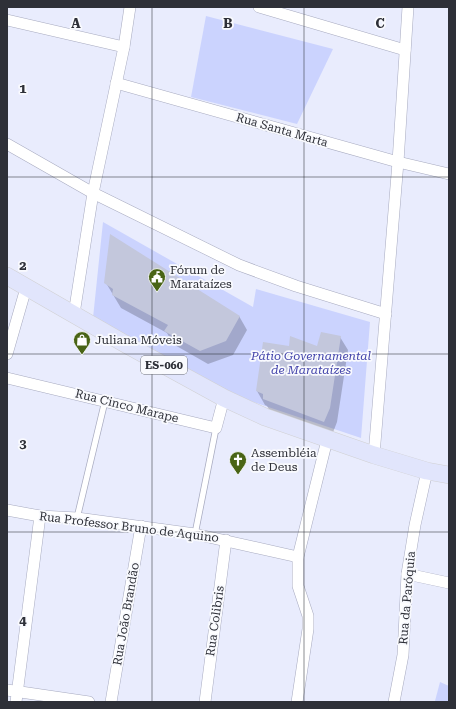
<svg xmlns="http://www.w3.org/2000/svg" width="456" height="709" viewBox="0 0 456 709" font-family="'Roboto Serif',serif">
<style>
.green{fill:#cbd3fe}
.shadow{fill:#0003}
.building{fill:#c3c7dc}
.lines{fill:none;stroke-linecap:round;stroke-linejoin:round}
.service-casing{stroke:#a8abc0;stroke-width:7}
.minor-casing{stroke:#a8abc0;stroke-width:12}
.primary-casing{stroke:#d1d1d3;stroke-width:18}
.service{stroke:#fff;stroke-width:5.5}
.minor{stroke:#fff;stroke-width:11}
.primary{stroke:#e1e5fc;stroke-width:17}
.grid{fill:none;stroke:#2e3038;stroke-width:1;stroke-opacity:0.55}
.labels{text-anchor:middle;stroke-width:3.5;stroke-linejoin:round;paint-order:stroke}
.shield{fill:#f9fafe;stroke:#6b6d73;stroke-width:1}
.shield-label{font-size:11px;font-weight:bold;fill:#2e3038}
.street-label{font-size:12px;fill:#2e3038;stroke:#f9fafe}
.poi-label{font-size:12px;fill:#2e3038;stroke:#f9fafe;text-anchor:start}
.park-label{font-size:12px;font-style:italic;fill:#4344aa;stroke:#f9fafe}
.grid-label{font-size:13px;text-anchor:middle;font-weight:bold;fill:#2e3038;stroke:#f9fafe;stroke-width:3.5;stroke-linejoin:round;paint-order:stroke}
</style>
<rect width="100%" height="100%" fill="#e9ecfd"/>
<g class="green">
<path d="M206 16 333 49 297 124 191 97Z"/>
<path d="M103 222 253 307 256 289 370 322 361 438 250 401 196 377 93 318Z"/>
<path d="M440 682 449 686V702L435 701Z"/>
</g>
<g class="shadow">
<path d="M106 283 239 316 247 330 233 355 208 364 173 344 167 333 121 308Z"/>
<path d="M340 337 348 350 337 422 332 435 271 413 267 406 265 405 257 391 290 347H317Z"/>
</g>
<g class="building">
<path d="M110 234 240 316 226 341 200 351 164 331 168 325 112 295 113 289 104 283Z"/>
<path d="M321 332 341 336 330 408 324 422 263 399V394L256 391 263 342 289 346 290 336 317 346Z"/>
</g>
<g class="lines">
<g class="service-casing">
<g id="service">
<path d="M77 518 105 401"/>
<path d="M195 534 216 428"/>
</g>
</g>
<g class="minor-casing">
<g id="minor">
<path d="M259 7 405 50"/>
<path d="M7 20 124 47"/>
<path d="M116 83 398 162 449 174"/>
<path d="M7 144 93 193 239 265 296 286 386 314"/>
<path d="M74 314 93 193 124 47 130 7"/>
<path d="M7 354 26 288"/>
<path d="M7 378 216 428 224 398"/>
<path d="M374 455 398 162 408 7"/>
<path d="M7 510 40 516 77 518 195 534 298 557"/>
<path d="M407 574 449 583"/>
<path d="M7 690 89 702"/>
<path d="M16 702 40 516"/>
<path d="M111 702 141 526"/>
<path d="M205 702 226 540"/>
<path d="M297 702 308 629V616L298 586V557L327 440"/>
<path d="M394 702 403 655 407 574 415 525 427 471"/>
</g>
</g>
<g class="primary-casing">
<path id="primary" d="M7 276 127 345 224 398 265 417 374 455 427 471 449 475"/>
</g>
<use href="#service" class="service"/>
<use href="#minor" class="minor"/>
<use href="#primary" class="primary"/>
</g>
<path class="grid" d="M152 7V702M304 7V702M7 177H449M7 354H449M7 532H449"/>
<defs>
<g id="civic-pin" transform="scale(0.9)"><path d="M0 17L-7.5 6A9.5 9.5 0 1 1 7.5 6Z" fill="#496416" stroke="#f9fafe"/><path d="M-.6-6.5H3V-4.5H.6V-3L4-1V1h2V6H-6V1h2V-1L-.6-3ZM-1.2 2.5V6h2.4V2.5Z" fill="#fff"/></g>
<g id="shop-pin" transform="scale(0.9)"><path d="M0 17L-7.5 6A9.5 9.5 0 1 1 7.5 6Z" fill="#496416" stroke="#f9fafe"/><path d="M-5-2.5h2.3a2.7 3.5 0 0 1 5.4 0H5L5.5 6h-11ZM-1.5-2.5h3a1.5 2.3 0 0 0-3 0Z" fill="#fff"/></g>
<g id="church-pin" transform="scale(0.9)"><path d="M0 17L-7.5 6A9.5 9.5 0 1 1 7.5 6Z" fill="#496416" stroke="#f9fafe"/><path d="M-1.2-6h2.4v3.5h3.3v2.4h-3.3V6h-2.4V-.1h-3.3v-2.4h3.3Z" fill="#fff"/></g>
</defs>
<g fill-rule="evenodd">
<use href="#civic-pin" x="157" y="277"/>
<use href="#shop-pin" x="82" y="340"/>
<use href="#church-pin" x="238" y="460"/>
</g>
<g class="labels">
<rect class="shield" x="141" y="356" width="46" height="18" rx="3"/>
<g class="shield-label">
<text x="164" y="369">ES-060</text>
</g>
<g class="street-label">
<text transform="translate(282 130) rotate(16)" y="4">Rua Santa Marta</text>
<text transform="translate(127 406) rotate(14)" y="4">Rua Cinco Marape</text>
<text transform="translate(129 527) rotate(7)" y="4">Rua Professor Bruno de Aquino</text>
<text transform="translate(407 598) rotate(-85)" y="4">Rua da Paróquia</text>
<text transform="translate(126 614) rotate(-80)" y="4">Rua João Brandão</text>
<text transform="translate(215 621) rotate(-82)" y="4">Rua Colibris</text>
</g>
<g class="poi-label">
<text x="170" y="274">Fórum de<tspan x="170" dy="14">Marataízes</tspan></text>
<text x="95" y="344">Juliana Móveis</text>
<text x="251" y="457">Assembléia<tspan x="251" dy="14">de Deus</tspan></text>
</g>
<g class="park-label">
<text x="311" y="360">Pátio Governamental<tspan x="311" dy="14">de Marataízes</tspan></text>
</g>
</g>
<g class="grid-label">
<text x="76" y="28">A</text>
<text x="228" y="28">B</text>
<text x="380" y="28">C</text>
<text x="23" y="93">1</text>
<text x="23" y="270">2</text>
<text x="23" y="448">3</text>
<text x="23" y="625">4</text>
</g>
<rect width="456" height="709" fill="none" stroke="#2e3038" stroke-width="16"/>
</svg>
